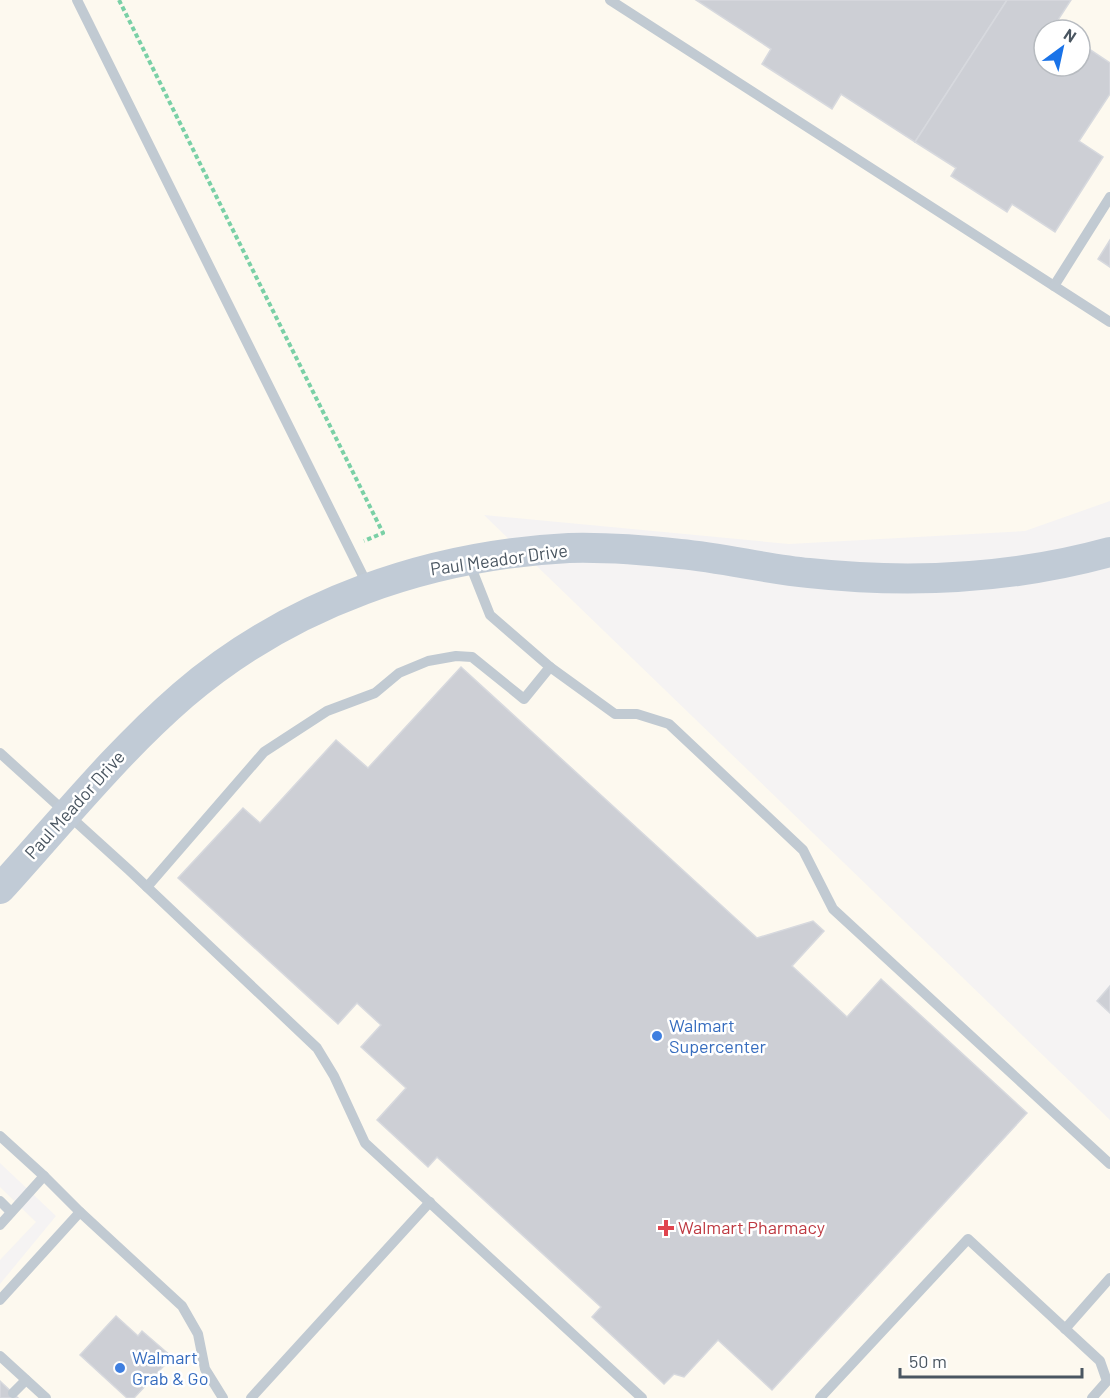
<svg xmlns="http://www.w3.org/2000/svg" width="1110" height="1398" viewBox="0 0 1110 1398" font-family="Barlow,sans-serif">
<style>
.commercial{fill:#fdf9ef;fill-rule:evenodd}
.building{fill:#cdcfd5;stroke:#d7d9de;stroke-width:1.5}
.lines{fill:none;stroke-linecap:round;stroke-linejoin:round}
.path{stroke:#7ad0a6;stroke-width:4;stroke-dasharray:4.5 3;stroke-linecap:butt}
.lane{stroke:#c1cad2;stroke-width:10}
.secondary{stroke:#c1cbd6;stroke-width:30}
.shop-dot{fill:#3f7fe0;stroke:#fff;stroke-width:2}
.health-dot{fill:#e0444e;stroke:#fff;stroke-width:2}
.labels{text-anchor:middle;stroke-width:5;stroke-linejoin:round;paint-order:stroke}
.street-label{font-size:18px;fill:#4a5661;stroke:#fff}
.shop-label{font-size:18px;fill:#366cbe;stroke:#fff;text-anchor:start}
.health-label{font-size:18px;fill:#be3a42;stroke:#fff;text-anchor:start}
</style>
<rect width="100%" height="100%" fill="#f5f3f3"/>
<g class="commercial">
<path d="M0 0H1110V501L1025 531 789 544 484 515 1110 1120V1398H0V1284L56 1216 0 1163ZM1044 30H1080V66H1044Z"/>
<path d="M0 1187 36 1222 0 1260Z"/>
</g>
<g class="building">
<path d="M696 0H1007L915 142 841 94 832 109 762 64 771 49Z"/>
<path d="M1007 0H1071L1054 26 1059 30H1044V66H1080V43L1110 63V94L1079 141 1103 157 1055 232 1012 204 1007 212 951 176 956 168 915 142Z"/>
<path d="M1110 240V267L1098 259Z"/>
<path d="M461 667 757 938 813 921 824 931 792 966 847 1017 881 979 1027 1113 772 1390 718 1340 684 1377 674 1374 664 1384 592 1317 601 1307 437 1157 428 1167 377 1120 406 1088 361 1047 381 1025 357 1003 338 1024 178 878 243 808 260 823 336 740 368 768Z"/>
<path d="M1110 986V1013L1097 1001Z"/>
<path d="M116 1316 138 1336 142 1331 172 1357 134 1398H127L80 1355Z"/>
<path d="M0 1381 18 1398H0Z"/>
</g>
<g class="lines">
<path class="path" d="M119 0 383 533 364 541"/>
<g class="lane">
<path d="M77 0 368 586"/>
<path d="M610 0 1110 322"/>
<path d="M1054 286 1110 197"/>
<path d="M469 562 490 615 550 667 615 714H637L669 724 803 850 833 909 1110 1164"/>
<path d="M0 753 129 870 317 1048 334 1076 365 1143 642 1398"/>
<path d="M147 887 264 752 327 711 375 693 399 673 428 661 456 656 472 657 524 699 550 667"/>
<path d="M0 1136 44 1176"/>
<path d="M0 1201 11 1212"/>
<path d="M80 1212 182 1306 198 1334 205 1369 223 1398"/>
<path d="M0 1225 44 1176 80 1212 0 1300"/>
<path d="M1065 1329 1110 1278"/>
<path d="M0 1356 46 1398"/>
<path d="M13 1393 26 1380"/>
<path d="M251 1398 430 1202"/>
<path d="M820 1398 968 1239 1100 1361 1107 1381 1092 1398"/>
</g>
<path class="secondary" d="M0 889C60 823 116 753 183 695 290 603 429 555 569 548 606 547 644 550 680 554 724 558 766 569 809 573 910 584 1012 579 1110 552"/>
</g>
<g class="shop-dot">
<circle cx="657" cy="1036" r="6"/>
<circle cx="120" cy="1368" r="6"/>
</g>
<path class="health-dot" d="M663 1219h6v6h6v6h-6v6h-6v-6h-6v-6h6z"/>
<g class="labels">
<g class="street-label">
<text transform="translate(499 560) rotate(-8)" y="6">Paul Meador Drive</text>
<text transform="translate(75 805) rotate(-48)" y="6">Paul Meador Drive</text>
</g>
<g class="shop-label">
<text x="669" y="1032">Walmart<tspan x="669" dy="21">Supercenter</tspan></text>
<text x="132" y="1364">Walmart<tspan x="132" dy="21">Grab &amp; Go</tspan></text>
</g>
<g class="health-label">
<text x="678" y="1234">Walmart Pharmacy</text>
</g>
</g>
<g transform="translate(1062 48) rotate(33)"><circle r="28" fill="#ffffff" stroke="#b7bbc0" stroke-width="1.5"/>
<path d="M0-4.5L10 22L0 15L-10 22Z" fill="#1a73e8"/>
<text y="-9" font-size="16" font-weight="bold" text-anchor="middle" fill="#4a5661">N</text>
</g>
<path d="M900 1368v9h182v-9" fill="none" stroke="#4a5661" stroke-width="3"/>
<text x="909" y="1368" font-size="18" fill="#4a5661" stroke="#ffffff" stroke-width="4.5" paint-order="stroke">50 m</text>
</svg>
